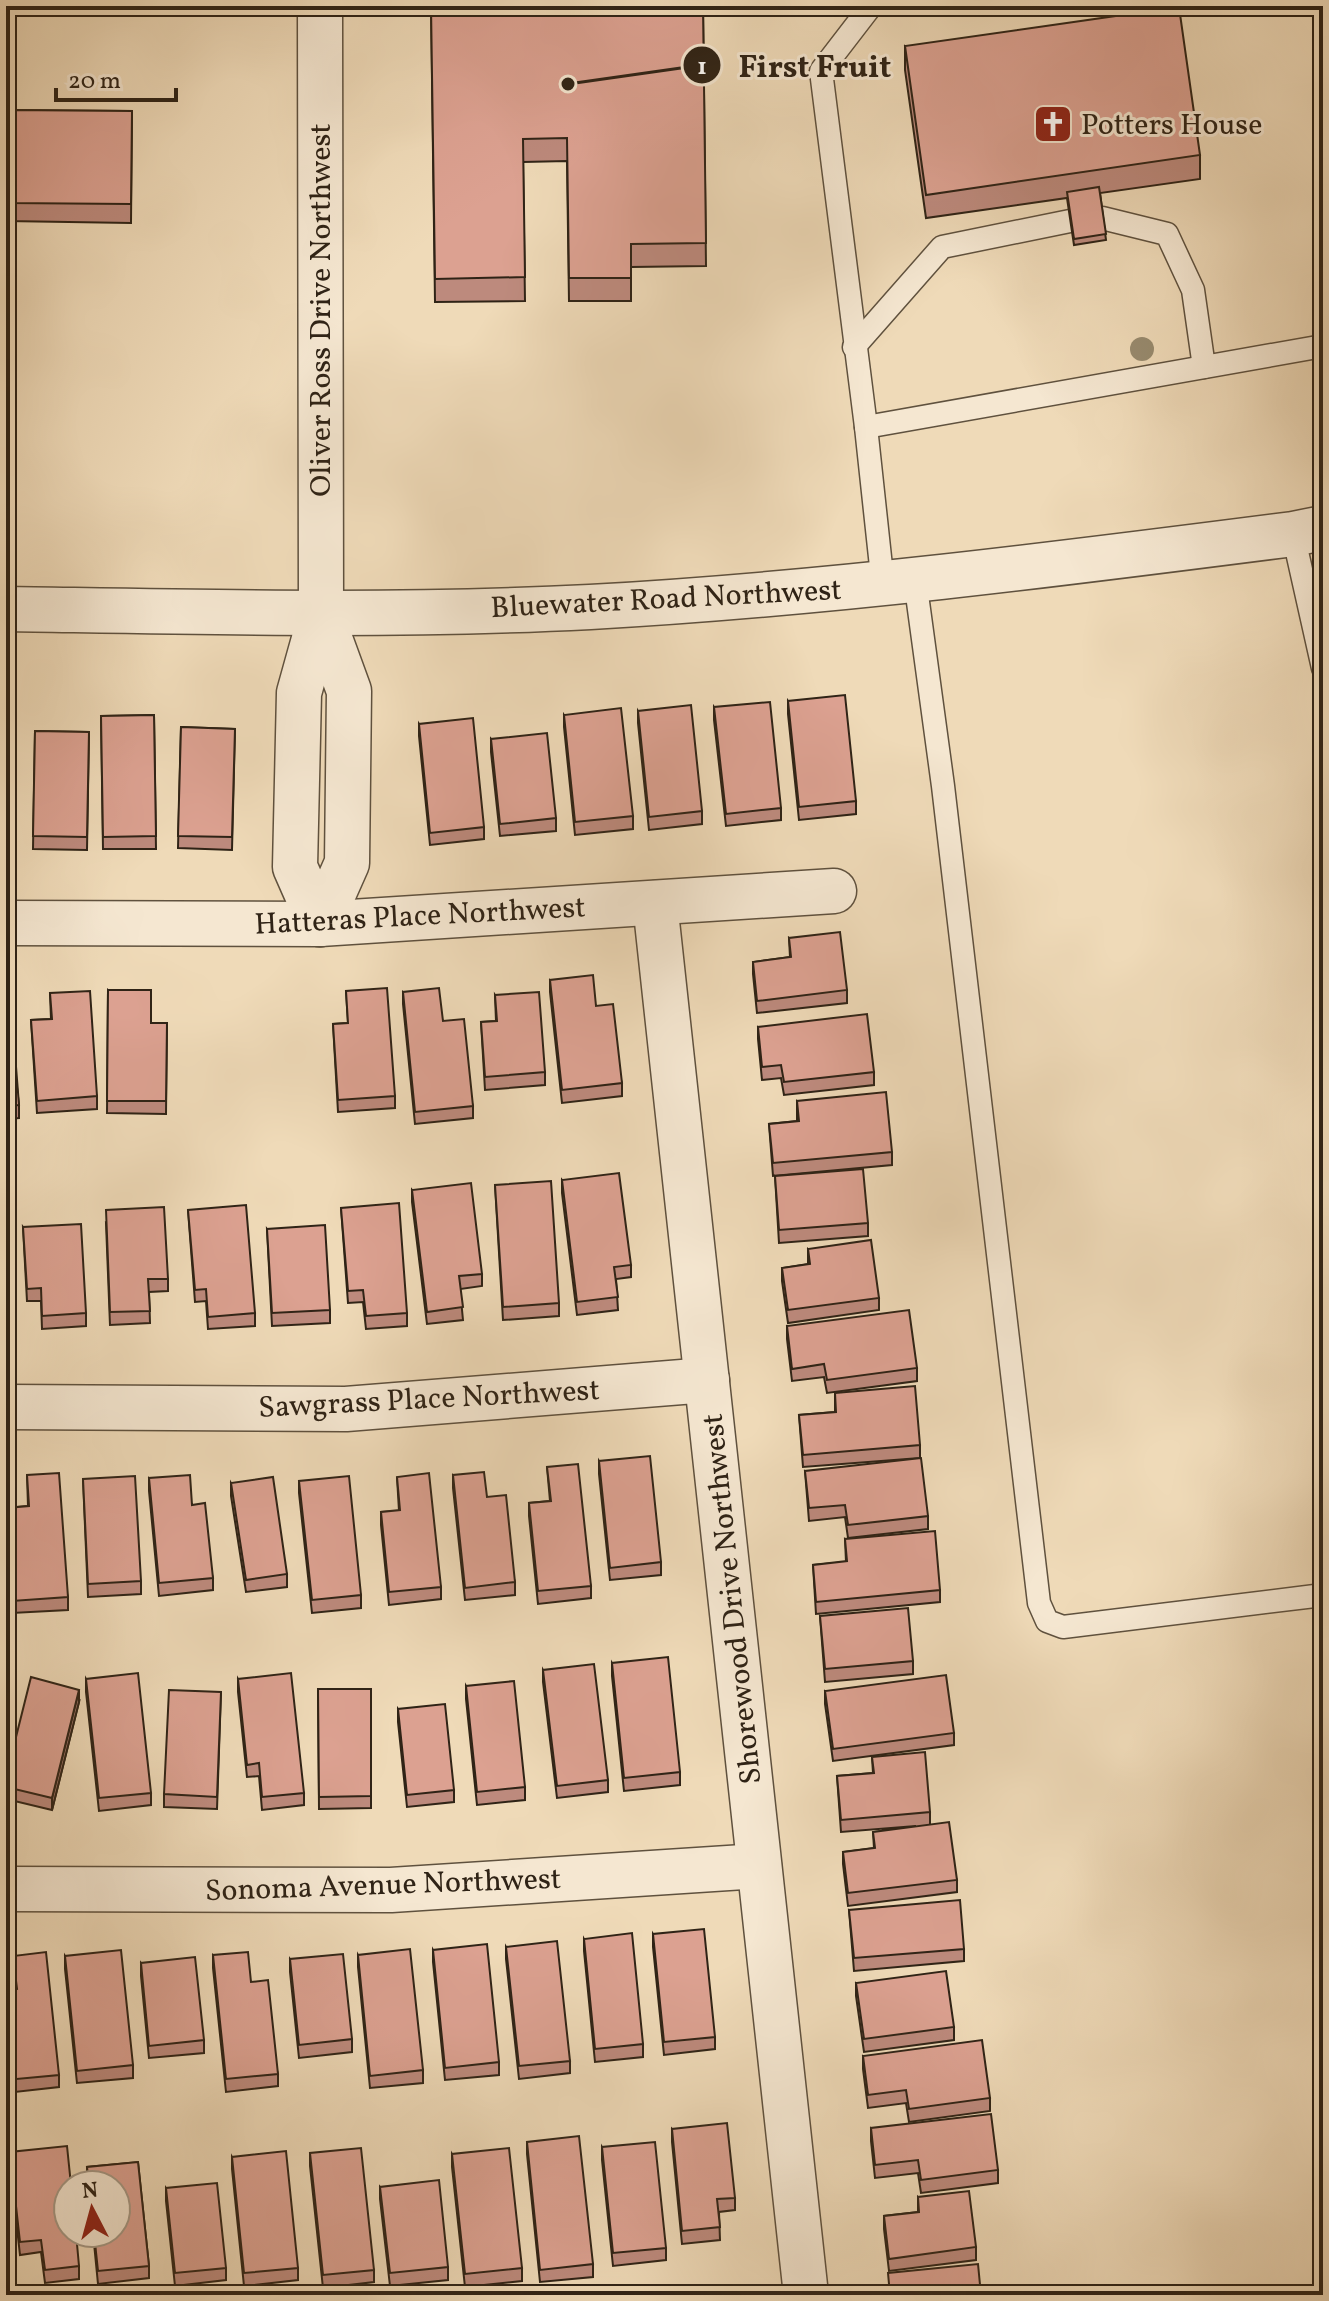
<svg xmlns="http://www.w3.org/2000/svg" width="1329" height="2301" viewBox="0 0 1329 2301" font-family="Vollkorn,serif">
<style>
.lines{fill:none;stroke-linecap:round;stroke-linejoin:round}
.service-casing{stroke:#5f513e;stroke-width:25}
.minor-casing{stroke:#5f513e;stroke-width:47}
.tertiary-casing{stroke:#5f513e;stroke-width:47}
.service{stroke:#f5e7d1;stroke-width:22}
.minor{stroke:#f5e7d1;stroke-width:44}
.tertiary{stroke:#f5e7d1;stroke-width:44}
.tree{fill:#988b6f}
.wall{fill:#bd8a7d;stroke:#2f2316;stroke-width:2}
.shaded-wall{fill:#9a7166;stroke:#2f2316;stroke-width:2}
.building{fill:#dca191;stroke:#2f2316;stroke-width:2}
.labels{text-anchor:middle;stroke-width:6;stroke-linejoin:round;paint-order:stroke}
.poi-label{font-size:30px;fill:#2f2316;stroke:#f5e7d1;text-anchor:start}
.street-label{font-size:30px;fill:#2f2316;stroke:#f5e7d1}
.leader{fill:none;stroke:#2f2316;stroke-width:3}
.callout-dot{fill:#2f2316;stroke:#f5e7d1;stroke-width:3}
.mark-label{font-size:24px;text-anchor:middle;font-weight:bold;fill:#fff}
.callout-label{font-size:32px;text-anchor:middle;font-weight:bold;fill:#2f2316;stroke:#f5e7d1;stroke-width:6;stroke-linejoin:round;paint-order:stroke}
</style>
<rect width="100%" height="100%" fill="#efdab8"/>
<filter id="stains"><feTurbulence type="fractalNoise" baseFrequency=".0025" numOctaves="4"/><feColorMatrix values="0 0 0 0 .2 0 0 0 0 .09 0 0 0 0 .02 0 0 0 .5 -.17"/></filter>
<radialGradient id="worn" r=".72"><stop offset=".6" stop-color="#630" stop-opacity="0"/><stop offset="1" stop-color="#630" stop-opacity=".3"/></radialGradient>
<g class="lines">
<g class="service-casing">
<g id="service">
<path d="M871 6 821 71 866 427 883 585"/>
<path d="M854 347 942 247 1070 221 1102 218 1167 234 1193 290 1204 367"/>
<path d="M866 427 1323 346"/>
<path d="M1293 534 1323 668"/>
<path d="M915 580 943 786 1039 1603 1047 1621 1063 1627 1323 1595"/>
</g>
</g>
<g class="minor-casing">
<g id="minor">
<path d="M320 6 321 614 299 693 295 867 320 924"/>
<path d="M655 903 806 2295"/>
<path d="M6 923 320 924 834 891"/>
<path d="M320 924 347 863 349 691 321 614"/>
<path d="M6 1407 346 1409 707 1380"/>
<path d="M6 1889 391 1890 759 1866"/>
</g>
</g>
<g class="tertiary-casing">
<path id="tertiary" d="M6 609C200 612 395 617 590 607 825 594 1059 564 1293 534L1323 528"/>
</g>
<use href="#service" class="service"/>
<use href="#minor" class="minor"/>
<use href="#tertiary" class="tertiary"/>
</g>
<circle class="tree" cx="1142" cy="349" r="12"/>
<g class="wall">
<path d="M431 6H703L706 266 631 267V301H569L567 161 523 162 525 301 435 302Z"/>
<path d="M905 46 1200 155V179L1100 193 1106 240 1074 245 1067 198 926 218 905 70Z"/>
<path d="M6 110 132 111 131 223 6 221Z"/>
<path d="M788 701 856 801V814L799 820 788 714Z"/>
<path d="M714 707 781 808V820L726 826 714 720Z"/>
<path d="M638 711 702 811V824L649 830 638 723Z"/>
<path d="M154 715 156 849H103L101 716Z"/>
<path d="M564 715 633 816V829L575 835 564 727Z"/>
<path d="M419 724 484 827V839L430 845 419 736Z"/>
<path d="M181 727 235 729 232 850 178 848Z"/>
<path d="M35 731 89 732 87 850 33 849Z"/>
<path d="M491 739 556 818V831L500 836 491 752Z"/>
<path d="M789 938 847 990V1003L757 1013 753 974V962L790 957Z"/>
<path d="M550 980 596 1006 622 1083V1096L562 1103 550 992Z"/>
<path d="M6 990 19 1105V1118L6 1119Z"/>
<path d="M108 990 151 1023H167L166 1114 107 1113Z"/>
<path d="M346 991 395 1096V1108L338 1112 333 1024 348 1023Z"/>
<path d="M403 992 443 1021 473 1106V1118L415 1124 403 1004Z"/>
<path d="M50 993 97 1096V1109L37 1113 31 1020 51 1019Z"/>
<path d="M495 995 545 1072V1085L485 1090 481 1022 496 1021Z"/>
<path d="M758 1027 874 1072V1085L784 1095 781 1078 762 1080 758 1039Z"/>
<path d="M797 1101 892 1152V1165L773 1176 769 1124 797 1121Z"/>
<path d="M775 1176 868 1223V1236L779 1243Z"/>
<path d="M562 1180 631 1265V1277L616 1279 618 1310 577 1315 562 1193Z"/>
<path d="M495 1185 559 1303V1316L503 1320Z"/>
<path d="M412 1190 482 1274V1286L460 1289 463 1320 427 1324 412 1202Z"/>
<path d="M341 1208 407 1313V1326L366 1329 363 1302 348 1303Z"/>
<path d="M188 1210 255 1313V1326L208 1329 206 1301 195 1302Z"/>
<path d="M106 1223 168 1279V1291L149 1292 150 1323 110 1325Z"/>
<path d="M23 1227 86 1313V1326L42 1329 41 1301H27Z"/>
<path d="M267 1229 330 1310V1323L272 1326Z"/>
<path d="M808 1249 879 1298V1310L788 1323 782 1281V1268L808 1264Z"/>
<path d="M6 1274 8 1308V1321H6Z"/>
<path d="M787 1326 917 1368V1381L827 1393 824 1377 792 1381 787 1339Z"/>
<path d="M835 1393 920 1445V1458L803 1467 799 1415 835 1412Z"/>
<path d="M599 1461 661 1562V1575L610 1580 599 1474Z"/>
<path d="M547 1467 591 1586V1598L538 1604 529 1516V1503L550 1501Z"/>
<path d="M805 1471 928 1516V1529L848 1538 845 1517 809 1521Z"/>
<path d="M27 1475 68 1597V1610L12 1613 6 1532V1508L28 1506Z"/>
<path d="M453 1475 487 1497 515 1582V1595L465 1600 453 1488Z"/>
<path d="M397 1477 441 1587V1599L389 1605 381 1525V1512L399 1511Z"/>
<path d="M149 1478 192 1505 213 1578V1590L159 1596 149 1491Z"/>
<path d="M83 1479 141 1581V1594L88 1597Z"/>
<path d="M299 1481 361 1595V1608L312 1613 299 1493Z"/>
<path d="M231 1483 287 1574V1587L246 1592 231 1496Z"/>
<path d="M845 1539 940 1590V1602L816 1614 813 1565 846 1562Z"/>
<path d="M820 1616 913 1661V1674L825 1682Z"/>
<path d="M612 1663 680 1772V1785L624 1791 612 1676Z"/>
<path d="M543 1670 608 1780V1792L557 1798 543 1682Z"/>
<path d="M86 1679 151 1793V1805L99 1811 86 1692Z"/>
<path d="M238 1679 304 1793V1805L262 1810 259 1776 247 1777 238 1692Z"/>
<path d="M466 1686 525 1787V1800L477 1805 466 1699Z"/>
<path d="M318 1689H371V1808L319 1809Z"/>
<path d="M825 1691 954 1733V1745L833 1761 825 1704Z"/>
<path d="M221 1692 217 1809 164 1807V1794Z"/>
<path d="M79 1702 52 1810 6 1799V1777Z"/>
<path d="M398 1709 454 1790V1802L407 1807 398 1722Z"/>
<path d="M872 1757 930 1812V1824L957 1880V1892L848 1906 843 1864V1852L874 1848 873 1832 916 1826 841 1832 837 1776 873 1773Z"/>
<path d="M849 1910 964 1949V1961L854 1971Z"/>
<path d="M653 1934 715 2037V2049L664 2055 653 1947Z"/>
<path d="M584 1939 643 2044V2057L595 2062 584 1951Z"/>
<path d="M506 1947 570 2061V2073L519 2079 506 1959Z"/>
<path d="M433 1950 499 2062V2075L445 2080 433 1962Z"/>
<path d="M213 1955 251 1982 278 2074V2086L226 2092 213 1968Z"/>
<path d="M358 1955 423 2070V2083L370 2088 358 1967Z"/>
<path d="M13 1956 59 2075V2087L6 2093V1991L15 1990Z"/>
<path d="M65 1956 133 2065V2078L77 2083 65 1969Z"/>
<path d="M290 1959 352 2039V2052L299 2058 290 1972Z"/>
<path d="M141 1963 204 2040V2053L149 2058 141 1976Z"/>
<path d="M856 1983 954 2027V2040L864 2052 856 1996Z"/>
<path d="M863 2056 990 2098V2111L909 2122 906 2103 868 2108 863 2069Z"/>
<path d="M871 2128 998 2170V2183L921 2193 918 2173 875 2178 871 2141Z"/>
<path d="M672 2129 735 2198V2210L719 2212 720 2240 682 2244 672 2142Z"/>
<path d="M527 2142 593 2264V2277L540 2282 527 2154Z"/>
<path d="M602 2147 666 2248V2260L613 2266 602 2160Z"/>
<path d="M10 2152 79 2266V2279L45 2283 41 2252 20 2255 10 2164Z"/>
<path d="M310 2153 374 2270V2282L323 2288 310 2166Z"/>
<path d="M452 2154 522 2268V2281L465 2287 452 2167Z"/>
<path d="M232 2157 298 2268V2280L244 2286 232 2169Z"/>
<path d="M138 2162 149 2266V2278L98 2284 93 2233H116V2185H88L87 2167Z"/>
<path d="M380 2187 448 2267V2280L390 2286 380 2199Z"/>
<path d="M166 2188 226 2268V2280L175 2286 166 2201Z"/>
<path d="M918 2197 976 2247V2260L889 2271 884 2229V2216L918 2212Z"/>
</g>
<path class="shaded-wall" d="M79 1690V1702L52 1810V1798Z"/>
<g class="building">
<path d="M431 6H703L706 243 631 244V278H569L567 138 523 139 525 277 435 279Z"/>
<path d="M1179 7 1200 155 926 195 905 46Z"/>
<path d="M6 110 132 111 131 204 6 203Z"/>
<path d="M1099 187 1106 234 1074 239 1067 192Z"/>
<path d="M845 695 856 801 799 807 788 701Z"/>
<path d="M770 702 781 808 726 814 714 707Z"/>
<path d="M691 705 702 811 649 817 638 711Z"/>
<path d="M621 708 633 816 575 822 564 715Z"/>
<path d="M154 715 156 836 103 837 101 716Z"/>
<path d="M473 718 484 827 430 833 419 724Z"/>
<path d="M181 727 235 729 232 837 178 836Z"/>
<path d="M35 731 89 732 87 837 33 836Z"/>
<path d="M547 733 556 818 500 824 491 739Z"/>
<rect x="6" y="750" width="1" height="84"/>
<path d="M840 932 847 990 757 1001 753 962 791 957 789 938Z"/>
<path d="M593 975 596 1006 613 1004 622 1083 562 1090 550 980Z"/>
<path d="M387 988 395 1096 338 1100 333 1024 348 1023 346 991Z"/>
<path d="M439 988 443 1021 464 1019 473 1106 415 1112 403 992Z"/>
<path d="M6 990H10L19 1105 6 1106Z"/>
<path d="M108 990H151V1023H167L166 1101H107Z"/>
<path d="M90 991 97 1096 37 1101 31 1020 52 1019 50 993Z"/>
<path d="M539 992 545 1072 485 1077 481 1022 497 1021 495 995Z"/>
<path d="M867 1014 874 1072 784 1082 781 1065 762 1067 758 1027Z"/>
<path d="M886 1092 892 1152 773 1163 769 1124 799 1121 797 1101Z"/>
<path d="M863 1169 868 1223 779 1230 775 1176Z"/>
<path d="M619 1173 631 1265 614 1267 618 1297 577 1302 562 1180Z"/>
<path d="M551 1181 559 1303 503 1307 495 1185Z"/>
<path d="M471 1183 482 1274 459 1276 463 1307 427 1312 412 1190Z"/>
<path d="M399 1203 407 1313 366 1316 363 1290 348 1291 341 1208Z"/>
<path d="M246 1205 255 1313 208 1317 206 1289 195 1290 188 1210Z"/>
<path d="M164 1207 168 1279H148L150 1311 110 1312 106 1210Z"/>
<path d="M81 1224 86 1313 42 1316 41 1288 27 1289 23 1227Z"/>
<path d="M325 1225 330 1310 272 1313 267 1229Z"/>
<path d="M871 1240 879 1298 788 1310 782 1268 810 1264 808 1249Z"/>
<path d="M6 1274 8 1308H6Z"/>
<path d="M909 1310 917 1368 827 1380 824 1364 792 1369 787 1326Z"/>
<path d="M915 1386 920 1445 803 1455 799 1415 836 1412 835 1393Z"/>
<path d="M650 1456 661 1562 610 1568 599 1461Z"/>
<path d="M921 1458 928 1516 848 1525 845 1505 809 1508 805 1471Z"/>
<path d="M578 1464 591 1586 538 1591 529 1503 551 1501 547 1467Z"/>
<path d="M484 1472 487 1497 506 1495 515 1582 465 1588 453 1475Z"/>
<path d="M59 1473 68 1597 12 1601 6 1508 29 1506 27 1475Z"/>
<path d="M429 1473 441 1587 389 1592 381 1512 400 1510 397 1477Z"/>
<path d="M190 1475 192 1505 205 1503 213 1578 159 1583 149 1478Z"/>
<path d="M135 1476 141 1581 88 1584 83 1479Z"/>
<path d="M349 1476 361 1595 312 1600 299 1481Z"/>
<path d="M273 1477 287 1574 246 1580 231 1483Z"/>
<path d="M935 1531 940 1590 816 1602 813 1565 847 1561 845 1539Z"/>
<path d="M908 1608 913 1661 825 1669 820 1616Z"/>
<path d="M668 1657 680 1772 624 1778 612 1663Z"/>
<path d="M594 1664 608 1780 557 1786 543 1670Z"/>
<path d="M138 1673 151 1793 99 1798 86 1679Z"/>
<path d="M291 1673 304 1793 262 1797 259 1763 247 1765 238 1679Z"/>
<path d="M946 1675 954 1733 833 1749 825 1691Z"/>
<path d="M31 1677 79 1690 52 1798 6 1787V1777Z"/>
<path d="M514 1681 525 1787 477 1792 466 1686Z"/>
<path d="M318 1689H371V1796L319 1797Z"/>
<path d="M169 1690 221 1692 217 1797 164 1794Z"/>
<path d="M445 1704 454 1790 407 1795 398 1709Z"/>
<path d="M925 1752 930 1812 841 1820 837 1776 874 1773 872 1757Z"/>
<path d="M949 1822 957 1880 848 1893 843 1852 875 1848 873 1832Z"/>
<path d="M960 1900 964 1949 854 1958 849 1910Z"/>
<path d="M704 1929 715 2037 664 2042 653 1934Z"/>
<path d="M632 1933 643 2044 595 2049 584 1939Z"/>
<path d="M557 1941 570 2061 519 2066 506 1947Z"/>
<path d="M487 1944 499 2062 445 2068 433 1950Z"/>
<path d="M410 1949 423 2070 370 2076 358 1955Z"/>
<path d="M121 1950 133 2065 77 2071 65 1956Z"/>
<path d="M46 1952 59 2075 6 2080V1991L17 1989 13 1956Z"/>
<path d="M248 1952 251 1982 268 1980 278 2074 226 2079 213 1955Z"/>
<path d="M343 1954 352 2039 299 2045 290 1959Z"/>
<path d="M195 1957 204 2040 149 2046 141 1963Z"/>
<path d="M946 1971 954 2027 864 2039 856 1983Z"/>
<path d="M982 2040 990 2098 909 2109 906 2090 868 2095 863 2056Z"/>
<path d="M991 2114 998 2170 921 2180 918 2160 875 2165 871 2128Z"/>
<path d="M727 2123 735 2198 717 2199 720 2227 682 2231 672 2129Z"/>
<path d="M579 2136 593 2264 540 2270 527 2142Z"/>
<path d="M655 2142 666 2248 613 2253 602 2147Z"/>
<path d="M67 2146 71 2185H68V2233H76L79 2266 45 2270 41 2240 20 2242 10 2152Z"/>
<path d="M361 2148 374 2270 323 2275 310 2153Z"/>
<path d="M509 2148 522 2268 465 2274 452 2154Z"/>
<path d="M286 2151 298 2268 244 2273 232 2157Z"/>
<path d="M138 2162 149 2266 98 2271 94 2233H116V2185H89L87 2167Z"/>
<path d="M439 2180 448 2267 390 2273 380 2187Z"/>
<path d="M217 2183 226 2268 175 2273 166 2188Z"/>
<path d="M969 2191 976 2247 889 2259 884 2216 919 2212 918 2197Z"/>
<path d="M978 2264 981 2295H890L888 2273Z"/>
</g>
<defs>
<g id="church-square" transform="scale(2)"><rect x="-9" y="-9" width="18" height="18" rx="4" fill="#8f2418" stroke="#f5e7d1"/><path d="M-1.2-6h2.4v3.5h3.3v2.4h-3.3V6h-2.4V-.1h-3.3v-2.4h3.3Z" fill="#fff"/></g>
</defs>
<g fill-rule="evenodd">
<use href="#church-square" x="1053" y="124"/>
</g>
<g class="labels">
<g class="poi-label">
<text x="1081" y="134">Potters House</text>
</g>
<g class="street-label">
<text transform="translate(320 310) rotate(-90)" y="10">Oliver Ross Drive Northwest</text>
<text transform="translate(666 598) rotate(-3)" y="10">Bluewater Road Northwest</text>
<text transform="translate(420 915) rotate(-3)" y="10">Hatteras Place Northwest</text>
<text transform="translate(429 1398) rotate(-3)" y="10">Sawgrass Place Northwest</text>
<text transform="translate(731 1599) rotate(-96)" y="10">Shorewood Drive Northwest</text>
<text transform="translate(383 1884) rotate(-2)" y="10">Sonoma Avenue Northwest</text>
</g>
</g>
<path class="leader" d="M568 84L702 65"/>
<g class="callout-dot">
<circle cx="568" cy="84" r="8"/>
<circle cx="702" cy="65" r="20"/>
</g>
<g class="mark-label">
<text x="702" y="74">1</text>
</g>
<g class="callout-label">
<text x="815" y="77">First Fruit</text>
</g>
<rect width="1329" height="2301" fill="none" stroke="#efdab8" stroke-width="32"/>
<rect x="8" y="8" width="1313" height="2285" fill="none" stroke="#2f2316" stroke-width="4"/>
<rect x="16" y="16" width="1297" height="2269" fill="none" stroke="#2f2316" stroke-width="2"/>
<g transform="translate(92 2209) rotate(354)"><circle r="38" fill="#f5e7d1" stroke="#a69986" stroke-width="2"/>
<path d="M0-6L14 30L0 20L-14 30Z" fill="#8f2418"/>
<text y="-12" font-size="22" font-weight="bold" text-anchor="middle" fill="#2f2316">N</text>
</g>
<path d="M56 88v12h120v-12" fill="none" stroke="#2f2316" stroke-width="4"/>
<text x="68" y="88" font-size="24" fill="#2f2316" stroke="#f5e7d1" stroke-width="6" paint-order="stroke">20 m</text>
<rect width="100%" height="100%" filter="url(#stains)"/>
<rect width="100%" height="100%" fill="url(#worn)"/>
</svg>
